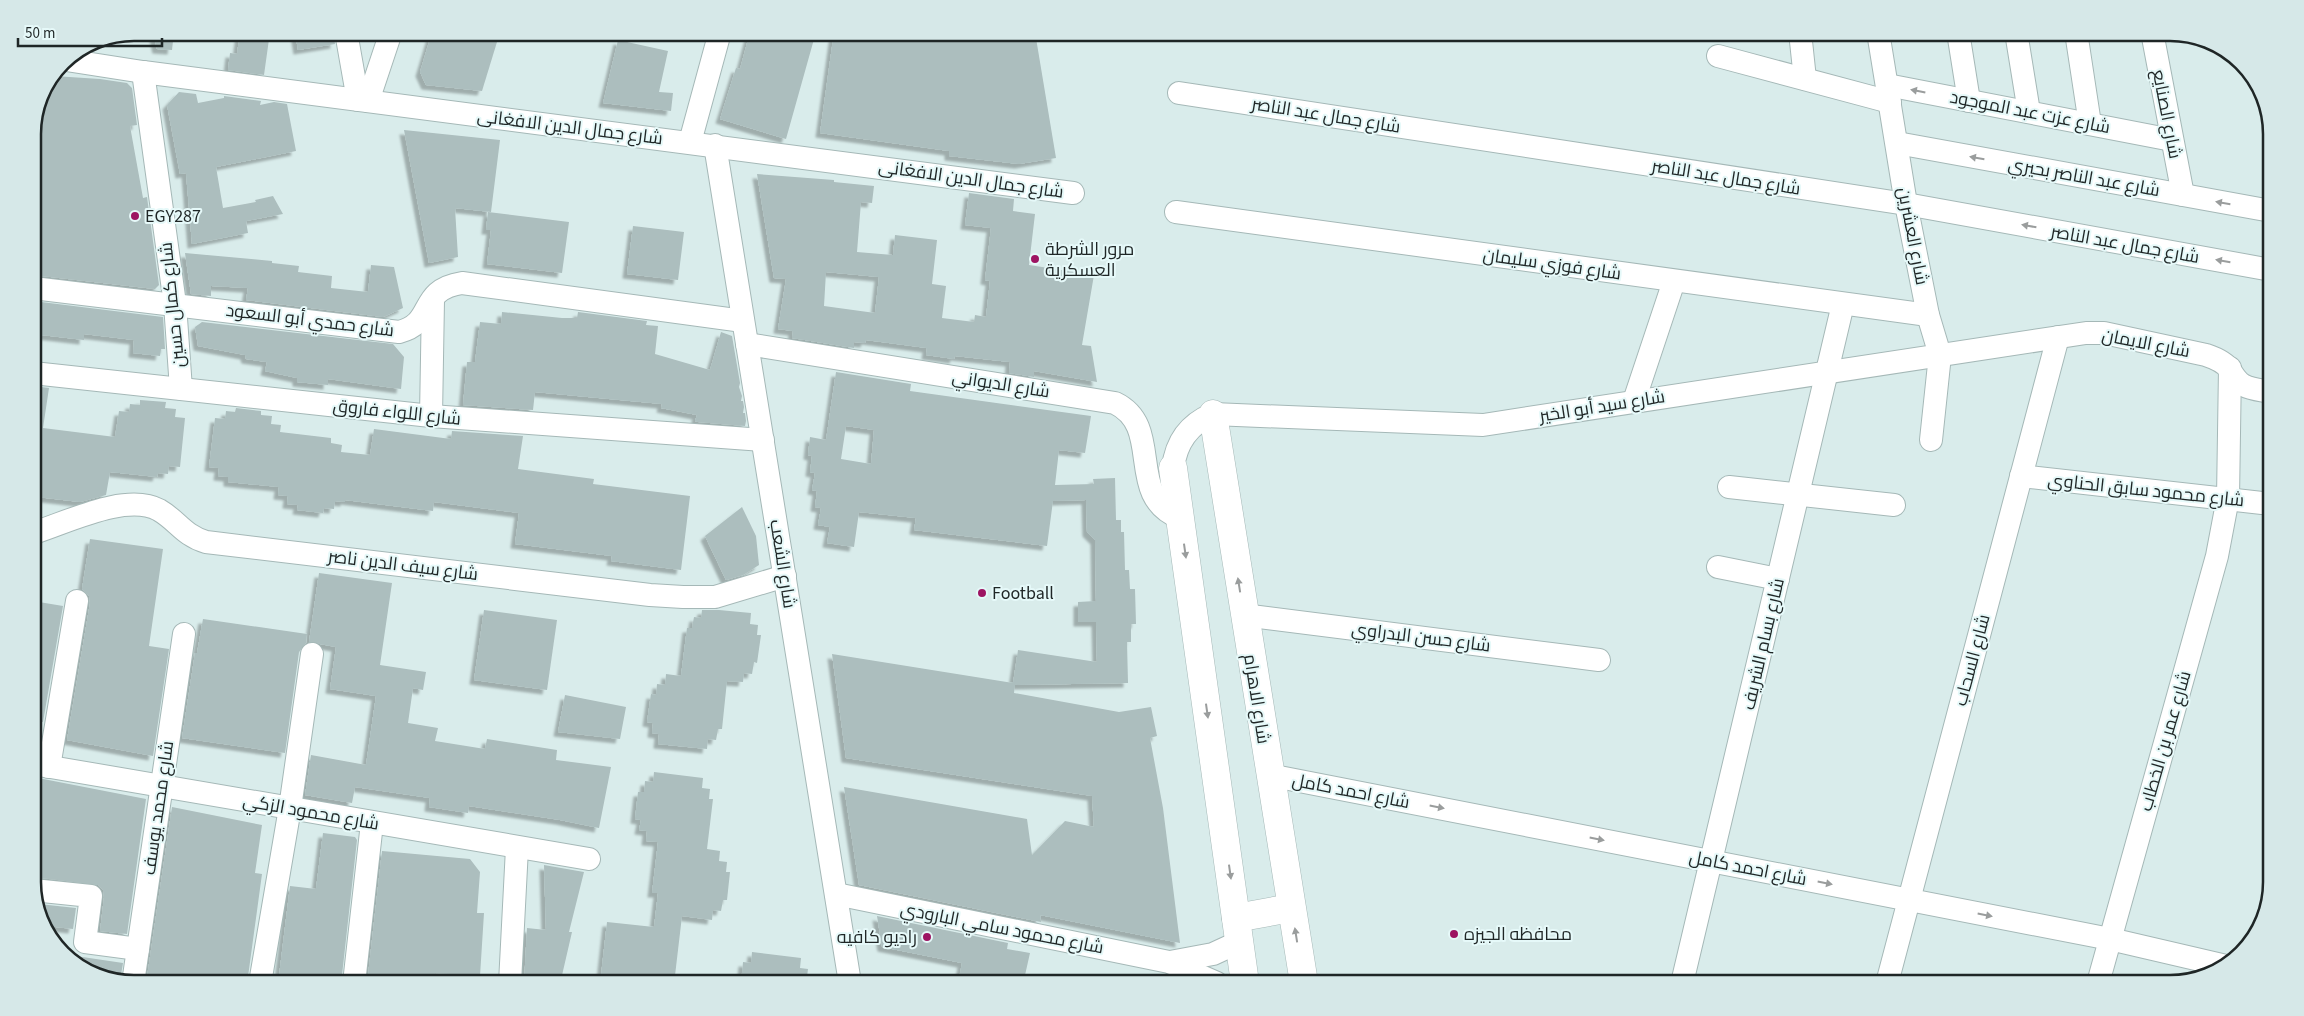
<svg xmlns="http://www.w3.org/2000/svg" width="2304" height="1016" viewBox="0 0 2304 1016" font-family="'Source Sans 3',Cairo,sans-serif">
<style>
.building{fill:#acbebe;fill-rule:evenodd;filter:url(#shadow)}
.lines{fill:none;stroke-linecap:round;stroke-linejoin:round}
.street-casing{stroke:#a5b8b7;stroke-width:24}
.primary-casing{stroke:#a5b8b7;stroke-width:29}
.street{stroke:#fff;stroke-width:22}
.primary{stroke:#fff;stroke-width:28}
.oneway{fill:#9a9d9d}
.poi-dot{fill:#9d1462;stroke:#e6f9f9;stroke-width:2}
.labels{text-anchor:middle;stroke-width:4;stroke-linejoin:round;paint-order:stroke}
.street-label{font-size:18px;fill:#1f2626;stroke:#e6f9f9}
.poi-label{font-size:18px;fill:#1f2626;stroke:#e6f9f9;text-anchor:start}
.rim{fill:none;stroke:#1f2626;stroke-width:2.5}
</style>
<defs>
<filter id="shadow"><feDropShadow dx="-4.5" dy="4.5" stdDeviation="1" flood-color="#0004"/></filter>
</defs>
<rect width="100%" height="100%" fill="#d9eceb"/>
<g class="building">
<path d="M153 32H174L172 50 157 49Z"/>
<path d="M240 32H270L264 75 228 70 230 53 237 54Z"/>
<path d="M295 32H333L335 44 298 50Z"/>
<path d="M432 32H466L497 42 482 91 426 85 420 72Z"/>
<path d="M750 32H816L786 139 720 119 736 68 740 69Z"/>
<path d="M834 32H996L997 36 1016 32H1035L1056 158 1019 164 949 156V151L820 133Z"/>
<path d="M618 40 668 51 659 92 673 93 671 111 603 103Z"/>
<path d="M54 76 100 79 127 83 132 88 137 125 130 126 143 198 147 197 159 285 155 289 33 275V128L40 95Z"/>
<path d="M179 92 196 94 198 103 224 98V96L261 101 260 105 274 102 287 104 296 151 216 167 223 208 256 202 255 200 273 196 283 214 246 221 248 233 192 244 186 173 180 174 167 105Z"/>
<path d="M404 130 500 140 491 212 455 208 458 257 429 263Z"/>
<path d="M757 174 834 180V182L874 186 872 203 861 202 857 252 893 255 895 235 937 240 932 284 946 286 942 318 974 322 975 315 986 317 990 281 985 280 991 228 965 225 969 193 1014 199 1013 211 1035 214 1029 265 1094 275 1082 345 1091 346 1097 382 1034 371V377L1009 373 1010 362 955 356 954 359 926 355 927 348 866 340 865 343 854 342V348L792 338 793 331 778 329 786 279 774 278ZM826 272 879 277 875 313 824 306Z"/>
<path d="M488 212 569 222 562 273 487 264 491 230H486Z"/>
<path d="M633 226 684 232 678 280 627 274Z"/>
<path d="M185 253 272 261V263L299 266 298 272 332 276 331 288 368 292 371 265 394 267 403 308 383 317 246 300 248 288 211 286V296L191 294Z"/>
<path d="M33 301 163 317 165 349H161L160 356 133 353 134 340 84 334V340L33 334Z"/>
<path d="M502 312 562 318H577L578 312 647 321 646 325 658 326 655 354 710 370 721 332 732 336 740 383 739 387 742 396 741 401H743L744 407 743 413H745L746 421 745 426 698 422 695 421 697 415 661 408 662 404 535 392 533 410 463 405 467 362H475L480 322 501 324Z"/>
<path d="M202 322 393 344 404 357 401 389 328 379V385L297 382V378L265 371 267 362 246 359 245 355 198 346 195 327Z"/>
<path d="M836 372 911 384 910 391 1091 416 1085 453 1059 450 1055 485 1094 484 1093 479 1115 478 1116 520H1121V532H1124L1125 570H1129L1130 589H1135L1136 624H1131V642H1127L1128 683 1015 685 1014 693 1119 712 1151 707 1157 736 1150 738 1163 808 1180 943 1040 915 1041 922 859 885 844 787 1027 819 1032 855 1065 821 1094 827 1092 796 846 758 832 654 1013 683 1018 650 1097 662 1096 622H1078V602L1096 601 1095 540 1087 532 1086 500 1053 501 1047 546 914 530 916 518 859 512 854 547 827 543 830 527 818 525 821 508 815 507 817 491 812 490 815 473 810 472 812 456 808 455 810 437 826 440ZM846 426 874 430 871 464 841 459Z"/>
<path d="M33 386 49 388 43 428 115 437 119 411 129 412 130 404 140 405V400L166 402 165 408 176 409 175 417 185 418 180 467 169 466 168 474 158 473 157 477 110 472 106 495 80 502 37 497 41 454 33 453Z"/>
<path d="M236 408 261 411V415L272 416 271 424 281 425 280 432 331 438V443L342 445 341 452 370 455 374 429 451 439 452 431 523 436 518 469 594 479 593 484 690 496 681 570 611 561 612 556 515 544 519 513 434 502 433 511 345 500V502L335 501 334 509 324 508 323 513 297 510 298 505 287 504 288 496 278 495 279 487 228 482V477L218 476 219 468 209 467 215 418 225 419 226 411 235 412Z"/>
<path d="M742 507 756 536 759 565 743 575 726 580 705 536Z"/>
<path d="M90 539 163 549 149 646 169 649 153 756 67 740 90 603 89 596 82 589Z"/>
<path d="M319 573 392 583 380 665 426 672 423 690 413 688 408 723 438 728 435 741 485 749 487 739 557 750 556 760 611 767 599 828 560 820 469 806 468 813 429 807 430 798 355 787 352 803 305 795 311 755 366 765 376 696 330 689 336 647 309 642Z"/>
<path d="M33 601 63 606 43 722 33 720Z"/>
<path d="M484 610 557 620 547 690 474 680Z"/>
<path d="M702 610H719L751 613 750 624 758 625 757 635H761L757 663 754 662 752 674 744 673 743 682 727 681 722 729H718L716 740 708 739 707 749 658 744 659 734 652 733 653 723 647 722 651 694 656 695 657 684 665 685 666 674 681 676 687 628H692L694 617 701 618Z"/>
<path d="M203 619 307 634 306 643 299 652 285 753 182 738 195 653H197Z"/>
<path d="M565 695 626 707 620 739 558 732Z"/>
<path d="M654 772 703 778 702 788 710 789 709 799H713L707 849 720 851 719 861 727 862 726 872H730L727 900H723L721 911 713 910 712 920 682 916 674 984H600L607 922 654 927 658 893H652L658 842 646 841 647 831 639 830 641 820 635 819 638 792H644L645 781 653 782Z"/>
<path d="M33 777 146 799 127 934 100 931 104 897 103 890 98 885 33 877 35 821 33 820Z"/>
<path d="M172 807 262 825 255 873 262 874 247 984H146Z"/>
<path d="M323 833 355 837 357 840 341 984H278L290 886 316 889Z"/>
<path d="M382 851 470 859 480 872 477 913H484L480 976 435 973 434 984H367Z"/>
<path d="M544 865 584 872 569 932H572L560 984H524L527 928 546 930Z"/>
<path d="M39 904 76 908 73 929 47 926Z"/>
<path d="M877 916 1008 943 1007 949 1030 953 1023 984H958L962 963 882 947Z"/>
<path d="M752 952 801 958 800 968 808 969 806 984H741L743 962 751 963Z"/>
<path d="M69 955 123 963 120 981 95 976Z"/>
</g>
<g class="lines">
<g class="street-casing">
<g id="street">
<path d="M346 32 358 100"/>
<path d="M1800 32 1805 79"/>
<path d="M1878 32 1906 204 1928 315 1940 355 1931 440"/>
<path d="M1958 32 1969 101"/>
<path d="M2016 32 2029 112"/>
<path d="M2076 32 2090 124"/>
<path d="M2152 32 2183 195"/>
<path d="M1718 56 1890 102"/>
<path d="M66 60 143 72 1073 193"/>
<path d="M143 72 175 304 181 389"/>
<path d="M1887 85 2172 140"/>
<path d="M1179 93 1906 204 2271 270"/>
<path d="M368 101 391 32"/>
<path d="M690 142 720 32"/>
<path d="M1897 143 2271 211"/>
<path d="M715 145 850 983"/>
<path d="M1176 212 1928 315"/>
<path d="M33 288 399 332C436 323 417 290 462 283L743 321"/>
<path d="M747 344 1115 403C1165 427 1124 496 1180 518"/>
<path d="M33 373 431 416 763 440"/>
<path d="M1634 401 1674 281"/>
<path d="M431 416 433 300"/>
<path d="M1173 468C1176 442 1189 424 1213 414L1483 425 2086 333H2104L2206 355C2215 358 2225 362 2230 370 2234 376 2236 381 2243 385 2252 390 2262 390 2271 392"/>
<path d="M2021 476 2271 504"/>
<path d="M1729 487 1894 505"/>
<path d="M33 533C66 523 126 492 159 510 178 521 183 535 206 542L650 595 683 597H715L785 576"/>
<path d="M1718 567 1778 579"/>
<path d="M1243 615 1599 660"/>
<path d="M33 764 589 859"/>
<path d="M49 767 77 601"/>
<path d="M1269 775 2110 939 2226 966"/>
<path d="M33 890 91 896 85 942 138 949"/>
<path d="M836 894 1169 962 1217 983"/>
<path d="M1170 962 1213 954 1239 942"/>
<path d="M133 983 184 634"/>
<path d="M260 983 290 808 312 654"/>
<path d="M354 983 372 823"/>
<path d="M510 983 517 848"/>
<path d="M1682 983 1843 304"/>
<path d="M1887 983 2058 337"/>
<path d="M2098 983 2217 556 2228 498 2230 368"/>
</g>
</g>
<g class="primary-casing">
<g id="primary">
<path d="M1213 414 1304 983"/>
<path d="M1173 468 1245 983"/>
<path d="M1236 918 1291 908"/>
</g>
</g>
<use href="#street" class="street"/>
<use href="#primary" class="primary"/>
</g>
<defs><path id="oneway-solid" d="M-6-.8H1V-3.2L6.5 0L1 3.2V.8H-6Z" transform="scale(1.25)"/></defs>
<g class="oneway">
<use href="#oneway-solid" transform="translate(1918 91) rotate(-169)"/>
<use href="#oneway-solid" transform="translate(1977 158) rotate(-170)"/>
<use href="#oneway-solid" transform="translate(2223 203) rotate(-170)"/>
<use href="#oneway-solid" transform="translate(2029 226) rotate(-170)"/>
<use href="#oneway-solid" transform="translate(2223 261) rotate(-170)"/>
<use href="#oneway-solid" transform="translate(1185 551) rotate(82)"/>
<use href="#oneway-solid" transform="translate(1239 585) rotate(-99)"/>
<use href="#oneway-solid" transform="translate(1207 711) rotate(82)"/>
<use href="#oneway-solid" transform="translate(1437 807) rotate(11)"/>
<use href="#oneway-solid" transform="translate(1597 839) rotate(11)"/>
<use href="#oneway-solid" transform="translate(1230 872) rotate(82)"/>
<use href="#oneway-solid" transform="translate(1825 883) rotate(11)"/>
<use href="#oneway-solid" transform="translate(1985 915) rotate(11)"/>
<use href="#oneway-solid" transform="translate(1296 935) rotate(-99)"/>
</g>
<g class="poi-dot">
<circle cx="135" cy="216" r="5"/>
<circle cx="1035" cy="259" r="5"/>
<circle cx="982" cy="593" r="5"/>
<circle cx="1454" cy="934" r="5"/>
<circle cx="927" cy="937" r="5"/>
</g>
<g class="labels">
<g class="street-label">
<text transform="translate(2030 112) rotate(11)" y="6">شارع عزت عبد الموجود</text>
<text transform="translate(2167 114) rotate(79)" y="6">شارع الصنايع</text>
<text transform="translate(1326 115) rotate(9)" y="6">شارع جمال عبد الناصر</text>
<text transform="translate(570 127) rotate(7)" y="6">شارع جمال الدين الافغانى</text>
<text transform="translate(1726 177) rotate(9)" y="6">شارع جمال عبد الناصر</text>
<text transform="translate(2084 177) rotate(10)" y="6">شارع عبد الناصر بحيري</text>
<text transform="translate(971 179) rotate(8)" y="6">شارع جمال الدين الافغانى</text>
<text transform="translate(1913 236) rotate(79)" y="6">شارع العشرين</text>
<text transform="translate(2125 244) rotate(10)" y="6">شارع جمال عبد الناصر</text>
<text transform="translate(1552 264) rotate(8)" y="6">شارع فوزي سليمان</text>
<text transform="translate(172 305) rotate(-96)" y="6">شارع كمال حسين</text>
<text transform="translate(310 320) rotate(7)" y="6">شارع حمدي أبو السعود</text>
<text transform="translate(2146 343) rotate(11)" y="6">شارع الايمان</text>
<text transform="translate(1001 384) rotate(9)" y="6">شارع الديواني</text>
<text transform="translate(1602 406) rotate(-9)" y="6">شارع سيد أبو الخير</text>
<text transform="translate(397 412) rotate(6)" y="6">شارع اللواء فاروق</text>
<text transform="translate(2146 490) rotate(6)" y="6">شارع محمود سابق الحناوي</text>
<text transform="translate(783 564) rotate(81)" y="6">شارع الشعب</text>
<text transform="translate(403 565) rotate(7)" y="6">شارع سيف الدين ناصر</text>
<text transform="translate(1421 637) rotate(7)" y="6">شارع حسن البدراوي</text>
<text transform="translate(1763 644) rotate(-77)" y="6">شارع بسام الشريف</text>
<text transform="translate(1972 660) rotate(-75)" y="6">شارع السحاب</text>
<text transform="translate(1257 699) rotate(81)" y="6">شارع الاهرام</text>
<text transform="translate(2165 741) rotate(-74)" y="6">شارع عمر بن الخطاب</text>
<text transform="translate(1351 791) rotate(11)" y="6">شارع احمد كامل</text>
<text transform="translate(158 808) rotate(-82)" y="6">شارع محمد يوسف</text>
<text transform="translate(311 812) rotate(10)" y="6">شارع محمود الزكي</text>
<text transform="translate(1748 868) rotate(11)" y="6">شارع احمد كامل</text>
<text transform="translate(1002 928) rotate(11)" y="6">شارع محمود سامي البارودي</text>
</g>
<g class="poi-label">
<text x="145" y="222">EGY287</text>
<text x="1045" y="255">مرور الشرطة<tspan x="1045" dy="21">العسكرية</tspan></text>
<text x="992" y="599">Football</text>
<text x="1464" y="940">محافظه الجيزه</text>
<text x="917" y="943" text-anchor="end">راديو كافيه</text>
</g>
</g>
<path d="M0 0H2304V1016H0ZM134 41H2170A93 93 0 0 1 2263 134V882A93 93 0 0 1 2170 975H134A93 93 0 0 1 41 882V134A93 93 0 0 1 134 41Z" fill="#d6e8e8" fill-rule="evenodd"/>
<path class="rim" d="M134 41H2170A93 93 0 0 1 2263 134V882A93 93 0 0 1 2170 975H134A93 93 0 0 1 41 882V134A93 93 0 0 1 134 41Z"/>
<path d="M18 38v8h144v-8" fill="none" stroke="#1f2626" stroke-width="2.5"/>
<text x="25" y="38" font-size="15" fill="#1f2626" stroke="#e6f9f9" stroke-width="4" paint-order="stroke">50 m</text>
</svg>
